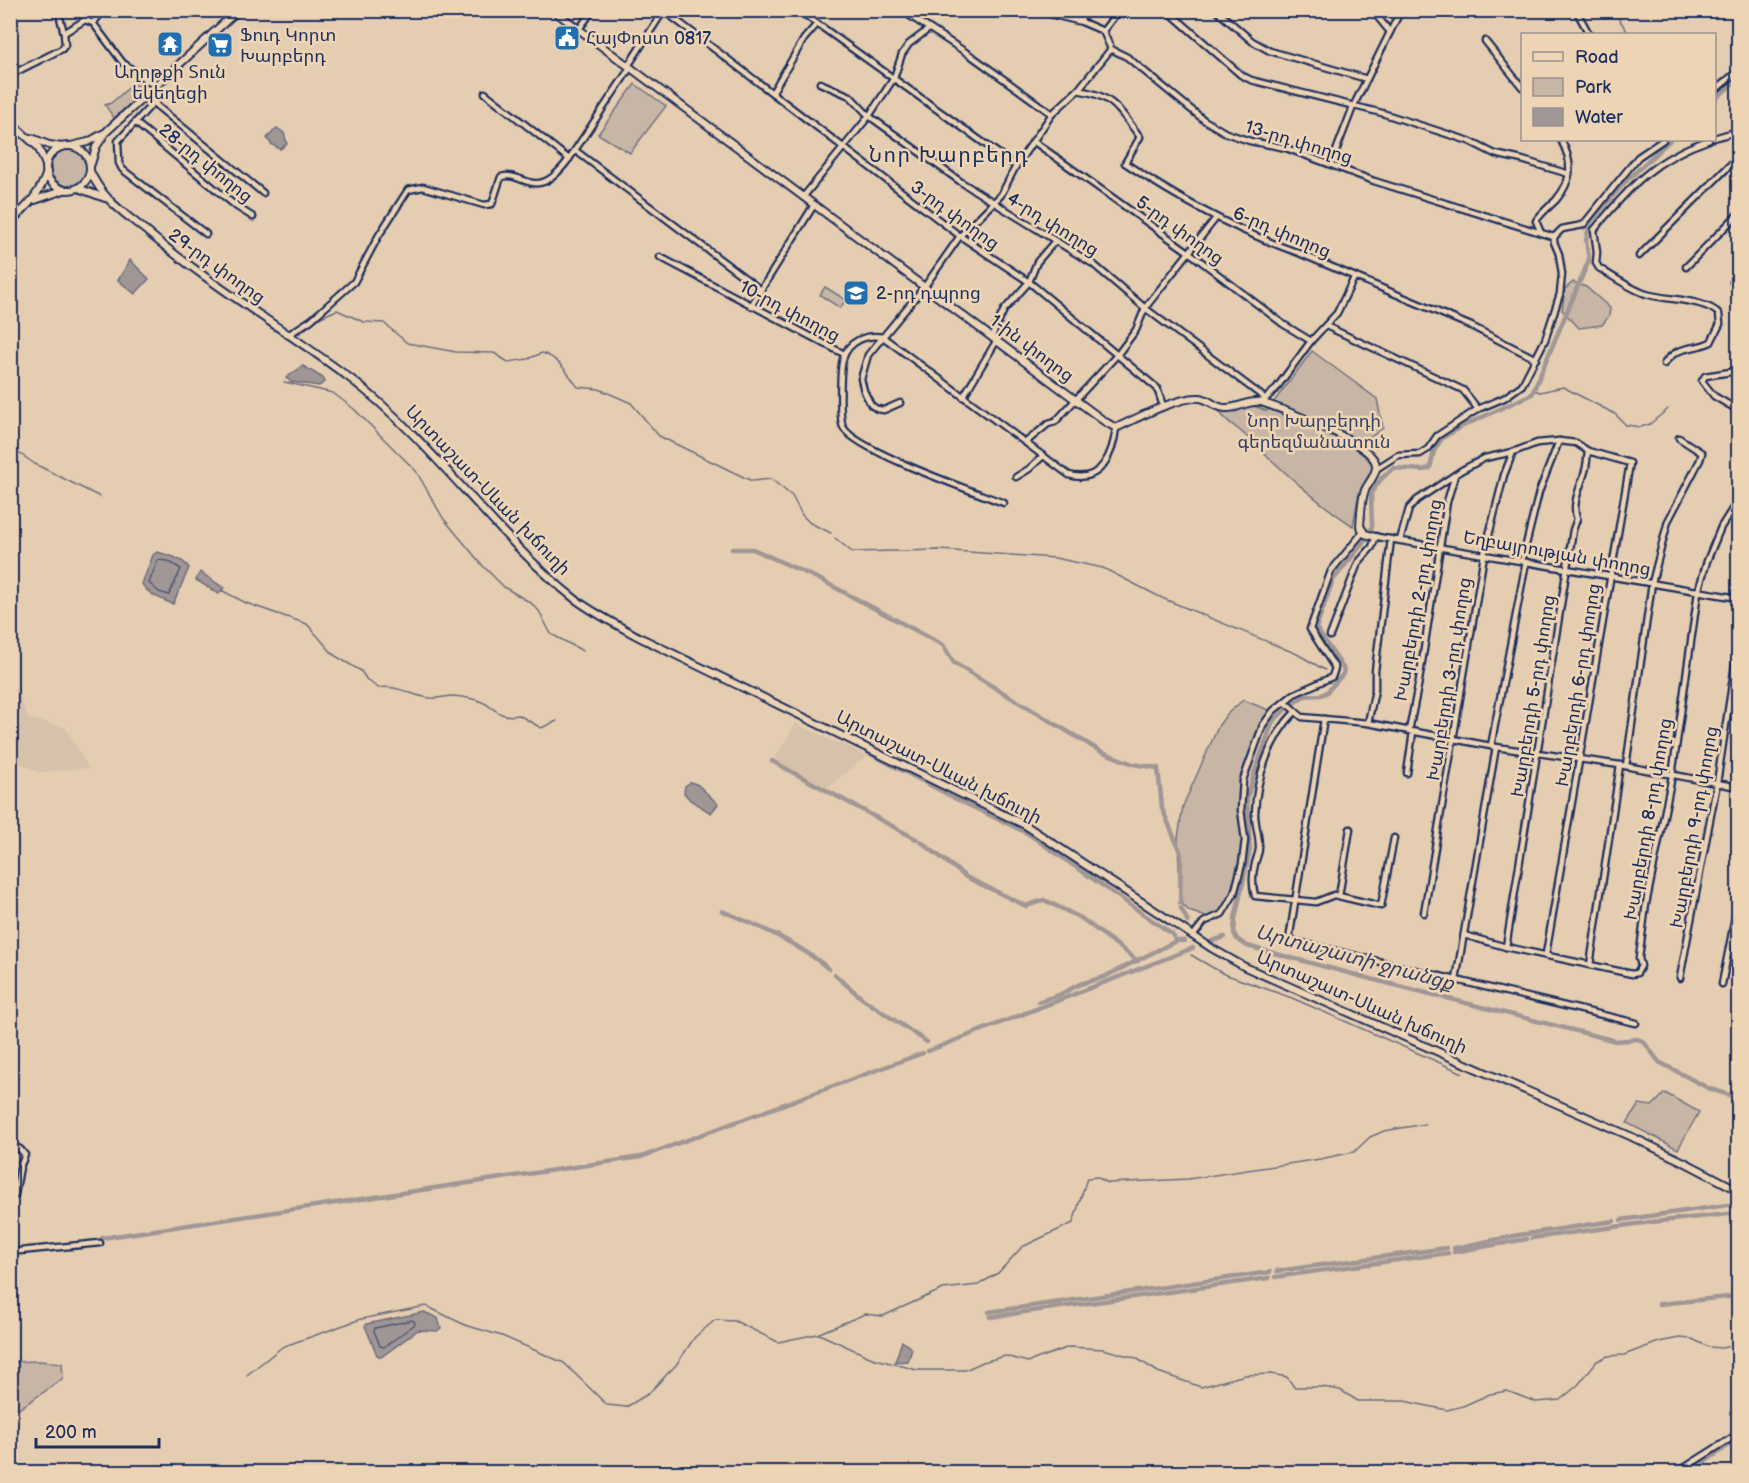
<svg xmlns="http://www.w3.org/2000/svg" width="1749" height="1483" viewBox="0 0 1749 1483" font-family="'Balsamiq Sans','Noto Sans Armenian',sans-serif">
<style>
.built{fill:#d6c1ab}
.green{fill:#c7b6a5;stroke:#717282;stroke-width:1.5}
.water{fill:#a09695;stroke:#6b6d7f;stroke-width:1.5}
.lines{fill:none;stroke-linecap:round;stroke-linejoin:round}
.shore{stroke:#505874;stroke-width:1.5}
.stream{stroke:#6b6d7f;stroke-width:1.5}
.canal{stroke:#a09695;stroke-width:4.5}
.minor-casing{stroke:#1b2f5e;stroke-width:9}
.major-casing{stroke:#1b2f5e;stroke-width:10}
.minor{stroke:#edd4b4;stroke-width:4.5}
.major{stroke:#edd4b4;stroke-width:6}
.labels{text-anchor:middle;stroke-width:5;stroke-linejoin:round;paint-order:stroke}
.poi-label{font-size:18px;fill:#1b2f5e;stroke:#edd4b4;text-anchor:start}
.street-label{font-size:18px;fill:#1b2f5e;stroke:#edd4b4}
.park-label{font-size:18px;fill:#354369;stroke:#edd4b4}
.water-label{font-size:20px;font-style:italic;fill:#364469;stroke:#edd4b4}
.quarter-label{font-size:21px;letter-spacing:1.5px;fill:#1b2f5e;stroke:#edd4b4}
</style>
<rect width="100%" height="100%" fill="#e5cdb1"/>
<filter id="ink" filterUnits="userSpaceOnUse"><feTurbulence type="fractalNoise" baseFrequency=".0167" numOctaves="2"/><feDisplacementMap in="SourceGraphic" scale="12" xChannelSelector="R" yChannelSelector="G"/><feConvolveMatrix kernelMatrix="1 2 1 2 8 2 1 2 1" color-interpolation-filters="sRGB"/></filter>
<g filter="url(#ink)">
<g class="built">
<path d="M11 680 16 687 28 718 65 727 89 768 38 772 11 758Z"/>
<path d="M796 723 834 742 842 743 867 756 826 789 774 759Z"/>
</g>
<g class="green">
<path d="M133 84 148 88 114 118 105 105 111 103Z"/>
<path d="M635 84 666 106 630 153 598 134Z"/>
<circle cx="69" cy="168" r="18"/>
<path d="M1573 282 1586 287 1610 308 1609 316 1602 325 1579 328 1562 310 1565 289Z"/>
<path d="M825 287 846 300 840 308 820 295Z"/>
<path d="M1312 351 1377 399 1383 428 1363 443 1376 463 1359 492 1353 526C1312 499 1282 470 1246 436 1238 428 1225 421 1219 411L1236 412 1249 404 1267 411Z"/>
<path d="M1243 700 1271 711 1245 772 1240 808 1246 839 1236 883 1224 911 1209 918 1189 911 1180 902 1178 838 1183 806 1219 725 1227 714Z"/>
<path d="M1665 1093 1699 1112 1678 1149 1627 1123 1639 1104 1652 1106Z"/>
<path d="M39 1361 62 1363 63 1379 11 1414V1362Z"/>
</g>
<g class="water">
<path d="M277 128 284 133 287 144 280 149 271 144 267 138Z"/>
<path d="M130 260 149 279 135 294 118 280Z"/>
<path d="M303 366 323 378 325 382 319 386 292 382 286 378Z"/>
<path d="M157 552C167 555 183 558 189 568L173 604C161 599 149 595 142 584L153 555Z"/>
<path d="M200 572 224 588 219 594 196 580Z"/>
<path d="M691 782 698 785 718 804 711 813 690 800 684 793 685 786Z"/>
<path d="M424 1312 438 1318 441 1328 437 1331 418 1330 381 1357 377 1355 365 1326 367 1324Z"/>
<path d="M902 1341 912 1349 908 1361 895 1362Z"/>
</g>
<g class="lines">
<g class="shore">
<path d="M158 560 168 561 181 569 169 595 159 592 149 583Z"/>
<path d="M412 1320 415 1322 414 1325 384 1347 380 1346 374 1331 375 1328Z"/>
</g>
<g class="stream">
<path d="M1613 10 1629 34"/>
<path d="M299 334 321 317 337 310 364 322 384 323 407 343 456 352 494 353 508 362 528 359 542 353C559 358 567 373 578 387L599 389 631 403 659 436 729 470 752 481 771 479 792 496 802 515 810 523 831 533"/>
<path d="M284 382 333 393 354 409 416 471 443 518 483 566 504 587 531 603 539 611 551 634 583 651"/>
<path d="M1534 390 1540 392 1563 387 1615 414 1626 425 1641 427 1650 424 1668 409"/>
<path d="M10 447 35 464 100 497"/>
<path d="M835 538 852 552 940 550 1055 558 1103 568 1162 598 1297 654 1325 670"/>
<path d="M221 590 246 603 307 624 334 655 361 671 367 680 378 688C398 684 412 697 431 698 437 699 444 697 450 696 459 696 469 698 477 700 496 706 496 719 519 715L541 728 557 721"/>
<path d="M1191 955 1224 974 1292 998 1463 1073"/>
<path d="M819 1334 872 1358 917 1370H965L983 1362 1005 1356 1028 1362 1069 1347 1103 1349 1136 1358 1158 1372 1201 1387 1245 1375 1271 1374 1287 1377 1294 1387H1322L1340 1390 1358 1401H1404L1447 1410 1463 1406 1490 1394 1507 1391 1536 1402 1560 1400 1578 1385 1597 1361 1608 1356 1624 1355 1659 1342 1679 1338 1692 1339 1709 1347 1722 1348 1738 1344"/>
<path d="M247 1375 282 1347 361 1319 426 1306 465 1325 502 1336 564 1363 607 1405 626 1407 648 1394 676 1365 695 1337 715 1320 735 1321 778 1342 817 1334 865 1314 883 1316 943 1289 978 1285 998 1273 1022 1247 1073 1223 1087 1178 1097 1177 1108 1183 1188 1179 1320 1159 1354 1152 1370 1137 1384 1131 1425 1124"/>
</g>
<g class="canal">
<path d="M1714 100 1738 79"/>
<path d="M1670 140 1622 185 1590 223 1586 240 1589 260 1532 394 1461 427 1442 438 1434 451 1430 468 1423 470 1393 468 1381 479 1371 493 1372 527 1367 538 1333 580 1316 628 1343 668 1344 673 1326 693 1321 695 1304 696 1288 707 1273 721 1254 774 1247 799 1250 849 1235 919 1234 933 1237 939 1247 946 1367 978 1616 1041 1638 1039 1644 1042 1659 1062 1708 1088 1738 1098"/>
<path d="M732 549H753L819 579 943 645 954 663 1100 751 1133 764 1158 768 1162 808 1181 854 1180 903"/>
<path d="M869 753 951 796"/>
<path d="M772 761 916 839"/>
<path d="M954 798 1027 833 1172 934 1176 941"/>
<path d="M920 841 966 877 1020 903 1026 906 1044 900 1081 918 1138 961"/>
<path d="M1181 908 1188 922"/>
<path d="M722 911C759 926 798 943 829 969"/>
<path d="M1212 941 1225 937"/>
<path d="M835 975 863 999 927 1042"/>
<path d="M1038 1002 1059 995 1080 984 1104 977 1176 941H1184"/>
<path d="M928 1051 1193 948"/>
<path d="M1621 1220 1728 1205"/>
<path d="M102 1238 641 1157 923 1053"/>
<path d="M1532 1238 1651 1222 1738 1213"/>
<path d="M1454 1248 1519 1235 1614 1221"/>
<path d="M1454 1252 1527 1239"/>
<path d="M1277 1271 1447 1248"/>
<path d="M1275 1277 1448 1253"/>
<path d="M1659 1304 1738 1296"/>
<path d="M989 1312 1270 1272"/>
<path d="M990 1317 1269 1278"/>
<path d="M1685 1472 1693 1470 1738 1439"/>
</g>
<g class="minor-casing">
<g id="minor">
<path d="M58 10 64 33"/>
<path d="M104 10 93 23 123 63 156 87"/>
<path d="M663 10 960 236 1029 282 1157 388 1163 406"/>
<path d="M798 10 1016 166"/>
<path d="M901 10 973 57 1052 114"/>
<path d="M1033 10 1082 22 1103 31 1111 49 1127 57 1204 120 1226 133 1250 141 1286 148 1374 181 1554 237"/>
<path d="M1078 10 1082 22"/>
<path d="M1167 10 1241 75 1251 80 1382 113 1469 141 1495 154 1522 160 1569 174"/>
<path d="M1216 10 1252 41 1270 51 1367 79"/>
<path d="M1372 10 1390 32"/>
<path d="M1576 10 1589 34"/>
<path d="M579 29 593 10"/>
<path d="M1103 31 1119 10"/>
<path d="M1485 41 1522 87"/>
<path d="M628 66 664 10"/>
<path d="M10 75 62 49 65 45 64 33 85 20 93 23"/>
<path d="M820 83 850 96 869 116 961 182 1093 264 1145 308 1266 399"/>
<path d="M1078 90C1086 92 1095 93 1102 97 1118 104 1129 123 1140 137L1125 163C1180 200 1236 231 1299 253L1471 326 1536 359"/>
<path d="M1714 91 1738 71"/>
<path d="M150 92 157 106 263 193"/>
<path d="M485 93 569 159 630 68"/>
<path d="M772 93 804 39 817 24"/>
<path d="M154 102 118 141 119 163 122 169 206 234"/>
<path d="M136 123 237 207 253 217"/>
<path d="M1714 138 1738 131"/>
<path d="M1033 141 1190 253 1283 324 1311 341"/>
<path d="M576 151 761 290"/>
<path d="M1331 164 1353 107 1400 12"/>
<path d="M804 196 869 116 894 78 902 54 909 44 929 29"/>
<path d="M1541 233 1536 221C1541 213 1549 207 1556 200 1573 180 1573 162 1561 140"/>
<path d="M1639 256 1738 157"/>
<path d="M660 257 844 354"/>
<path d="M1686 267 1738 214"/>
<path d="M1733 282 1738 275"/>
<path d="M751 306 814 205"/>
<path d="M1326 326 1463 390 1478 409"/>
<path d="M288 335 311 320 354 282 379 235 408 190 423 187 484 205 492 204 501 177C512 174 518 179 529 182 546 188 560 171 569 159"/>
<path d="M992 336 1004 310 1029 282 1037 262 1055 241"/>
<path d="M1664 364C1678 344 1692 351 1711 342L1720 324 1719 314C1706 299 1665 300 1646 294 1629 288 1615 278 1599 268L1596 263 1597 252 1594 230C1629 187 1655 158 1709 140"/>
<path d="M1737 371 1705 376 1702 381 1714 396 1738 410"/>
<path d="M963 397 997 340"/>
<path d="M1264 400 1275 390 1311 341 1337 313 1354 278"/>
<path d="M900 403 884 410 877 409 871 405 864 391 861 379 868 355 925 286 960 236 1001 195 1016 166 1052 114 1078 90 1111 49"/>
<path d="M1026 442 1048 424 1055 422 1118 354 1136 330 1145 308 1216 218"/>
<path d="M1376 469 1398 455 1420 454 1428 449 1437 436 1478 409 1504 398 1522 385 1545 340 1560 294 1562 274 1559 254 1554 242V237L1562 229 1583 225 1638 157 1663 140"/>
<path d="M1016 477 1029 469 1043 456"/>
<path d="M1004 503C975 492 854 450 843 427 839 417 840 369 843 359 848 341 866 334 883 337L1069 475C1101 484 1113 454 1116 428"/>
<path d="M1372 536 1738 598"/>
<path d="M1400 540 1409 509 1417 500 1462 470 1485 458 1513 452 1537 443 1559 441 1576 443 1588 451 1630 463 1546 954"/>
<path d="M1522 561 1539 492 1559 441"/>
<path d="M1330 636 1358 563 1372 547 1376 536"/>
<path d="M1285 702 1302 717 1368 723 1496 747 1620 765 1738 787"/>
<path d="M1295 712C1270 737 1256 778 1255 814 1255 825 1259 835 1259 846 1260 852 1256 858 1255 864 1252 875 1252 885 1255 896L1316 902 1334 895 1381 906 1394 838"/>
<path d="M1324 719 1289 940 1636 1023"/>
<path d="M1368 723 1375 690V671L1391 539"/>
<path d="M1409 731 1419 681 1447 502 1455 475"/>
<path d="M1491 746 1526 562"/>
<path d="M1626 766 1652 583 1668 521 1700 460 1702 453 1679 438"/>
<path d="M1407 773 1413 732"/>
<path d="M1339 896 1350 829"/>
<path d="M1424 913 1484 555 1504 475 1513 452"/>
<path d="M1464 935 1506 947 1632 974 1637 973 1641 966 1639 958 1646 904 1672 776 1698 592 1707 561 1721 527 1738 500"/>
<path d="M1193 936 1204 922 1222 914 1234 894 1242 864 1245 840 1241 810 1243 780 1263 725 1273 711 1294 694 1332 677 1335 668 1310 629 1331 571 1363 532"/>
<path d="M1506 947 1573 530 1577 519C1571 503 1581 487 1585 471 1587 465 1587 458 1588 451"/>
<path d="M1590 965 1620 765"/>
<path d="M1680 978 1717 783 1738 645"/>
<path d="M1456 980 1496 747"/>
<path d="M1722 984 1738 902"/>
<path d="M10 1144 20 1149 25 1155 20 1167 15 1195H10"/>
<path d="M10 1252 100 1243"/>
<path d="M1670 1472 1684 1468 1738 1434"/>
</g>
</g>
<g class="major-casing">
<g id="major">
<path d="M553 10 1104 421 1116 428C1135 419 1179 396 1200 398 1209 399 1216 408 1225 408 1238 409 1248 400 1261 402 1282 409 1374 443 1376 465 1377 474 1369 482 1365 490 1361 500 1361 515 1360 526L1365 534 1372 536"/>
<path d="M10 122 38 147 46 165"/>
<path d="M32 138 49 145 62 147"/>
<path d="M71 146 88 142 106 132 238 10"/>
<circle cx="68" cy="168" r="22"/>
<path d="M91 164 96 147 104 135"/>
<path d="M90 171C103 200 122 211 145 230 210 285 283 328 351 379 435 443 492 534 575 599 595 614 619 626 641 638L1025 825 1213 949 1245 967 1630 1136 1686 1163 1738 1190"/>
<path d="M78 188 105 198"/>
<path d="M35 200 64 190"/>
<path d="M10 222C27 207 40 194 47 172"/>
</g>
</g>
<use href="#minor" class="minor"/>
<use href="#major" class="major"/>
</g>
</g>
<defs>
<g id="civic-square" transform="scale(1.35)"><rect x="-9" y="-9" width="18" height="18" rx="4" fill="#1f6fb2" stroke="#edd4b4"/><path d="M-.6-6.5H3V-4.5H.6V-3L4-1V1h2V6H-6V1h2V-1L-.6-3ZM-1.2 2.5V6h2.4V2.5Z" fill="#fff"/></g>
<g id="temple-square" transform="scale(1.35)"><rect x="-9" y="-9" width="18" height="18" rx="4" fill="#1f6fb2" stroke="#edd4b4"/><path d="M0-6L5-2H3V0L6.5 2.5H4V6H1.5V3h-3V6H-4V2.5H-6.5L-3 0V-2H-5Z" fill="#fff"/></g>
<g id="supermarket-square" transform="scale(1.35)"><rect x="-9" y="-9" width="18" height="18" rx="4" fill="#1f6fb2" stroke="#edd4b4"/><path d="M-6-5.5h2.5l.6 2H6L4.5 2H-2.5L-4.4-4H-6ZM-1.5 3.2a1.3 1.3 0 1 0 .1 0ZM3 3.2a1.3 1.3 0 1 0 .1 0Z" fill="#fff"/></g>
<g id="school-square" transform="scale(1.35)"><rect x="-9" y="-9" width="18" height="18" rx="4" fill="#1f6fb2" stroke="#edd4b4"/><path d="M0-5L7-2L0 1L-7-2ZM-4 1L0 2.5L4 1V4Q0 6-4 4Z" fill="#fff"/></g>
</defs>
<g fill-rule="evenodd">
<use href="#civic-square" x="567" y="38"/>
<use href="#temple-square" x="170" y="44"/>
<use href="#supermarket-square" x="220" y="45"/>
<use href="#school-square" x="856" y="293"/>
</g>
<g class="labels">
<g class="poi-label">
<text x="240" y="41">Ֆուդ Կորտ<tspan x="240" dy="21">Խարբերդ</tspan></text>
<text x="586" y="44">ՀայՓոստ 0817</text>
<text x="170" y="78" text-anchor="middle">Աղոթքի Տուն<tspan x="170" dy="21">եկեղեցի</tspan></text>
<text x="876" y="299">2-րդ դպրոց</text>
</g>
<g class="street-label">
<text transform="translate(1299 142) rotate(17)" y="6">13-րդ փողոց</text>
<text transform="translate(206 163) rotate(39)" y="6">28-րդ փողոց</text>
<text transform="translate(955 215) rotate(36)" y="6">3-րդ փողոց</text>
<text transform="translate(1053 224) rotate(32)" y="6">4-րդ փողոց</text>
<text transform="translate(1180 230) rotate(36)" y="6">5-րդ փողոց</text>
<text transform="translate(1282 232) rotate(23)" y="6">6-րդ փողոց</text>
<text transform="translate(217 266) rotate(36)" y="6">29-րդ փողոց</text>
<text transform="translate(790 311) rotate(28)" y="6">10-րդ փողոց</text>
<text transform="translate(1032 348) rotate(37)" y="6">1-ին փողոց</text>
<text transform="translate(488 490) rotate(46)" y="6">Արտաշատ-Սևան խճուղի</text>
<text transform="translate(1557 553) rotate(10)" y="6">Եղբայրության փողոց</text>
<text transform="translate(1418 600) rotate(-80)" y="6">Խարբերդի 2-րդ փողոց</text>
<text transform="translate(1449 679) rotate(-81)" y="6">Խարբերդի 3-րդ փողոց</text>
<text transform="translate(1578 685) rotate(-81)" y="6">Խարբերդի 6-րդ փողոց</text>
<text transform="translate(1533 696) rotate(-81)" y="6">Խարբերդի 5-րդ փողոց</text>
<text transform="translate(939 767) rotate(27)" y="6">Արտաշատ-Սևան խճուղի</text>
<text transform="translate(1648 819) rotate(-80)" y="6">Խարբերդի 8-րդ փողոց</text>
<text transform="translate(1694 827) rotate(-80)" y="6">Խարբերդի 9-րդ փողոց</text>
<text transform="translate(1362 1002) rotate(24)" y="6">Արտաշատ-Սևան խճուղի</text>
</g>
<g class="park-label">
<text x="1314" y="427">Նոր Խարբերդի<tspan x="1314" dy="21">գերեզմանատուն</tspan></text>
</g>
<g class="water-label">
<text transform="translate(1355 957) rotate(15)" y="7">Արտաշատի ջրանցք</text>
</g>
<g class="quarter-label">
<text x="949" y="162">Նոր Խարբերդ</text>
</g>
</g>
<rect width="1749" height="1483" fill="none" stroke="#edd4b4" stroke-width="36"/>
<rect x="18" y="18" width="1713" height="1447" fill="none" stroke="#1b2f5e" stroke-width="2" filter="url(#ink)"/>
<rect x="1521" y="33" width="195" height="108" fill="#edd4b4" stroke="#999292" stroke-width="1.5"/>
<rect x="1533" y="52" width="30" height="9" fill="#edd4b4" stroke="#999292" stroke-width="1.5"/>
<text x="1575" y="63" font-size="18" fill="#1b2f5e">Road</text>
<rect x="1533" y="78" width="30" height="18" fill="#c7b6a5" stroke="#999292" stroke-width="1.5"/>
<text x="1575" y="93" font-size="18" fill="#1b2f5e">Park</text>
<rect x="1533" y="108" width="30" height="18" fill="#a09695" stroke="#999292" stroke-width="1.5"/>
<text x="1575" y="123" font-size="18" fill="#1b2f5e">Water</text>
<path d="M36 1438v9h123v-9" fill="none" stroke="#1b2f5e" stroke-width="3"/>
<text x="45" y="1438" font-size="18" fill="#1b2f5e" stroke="#edd4b4" stroke-width="4.5" paint-order="stroke">200 m</text>
</svg>
